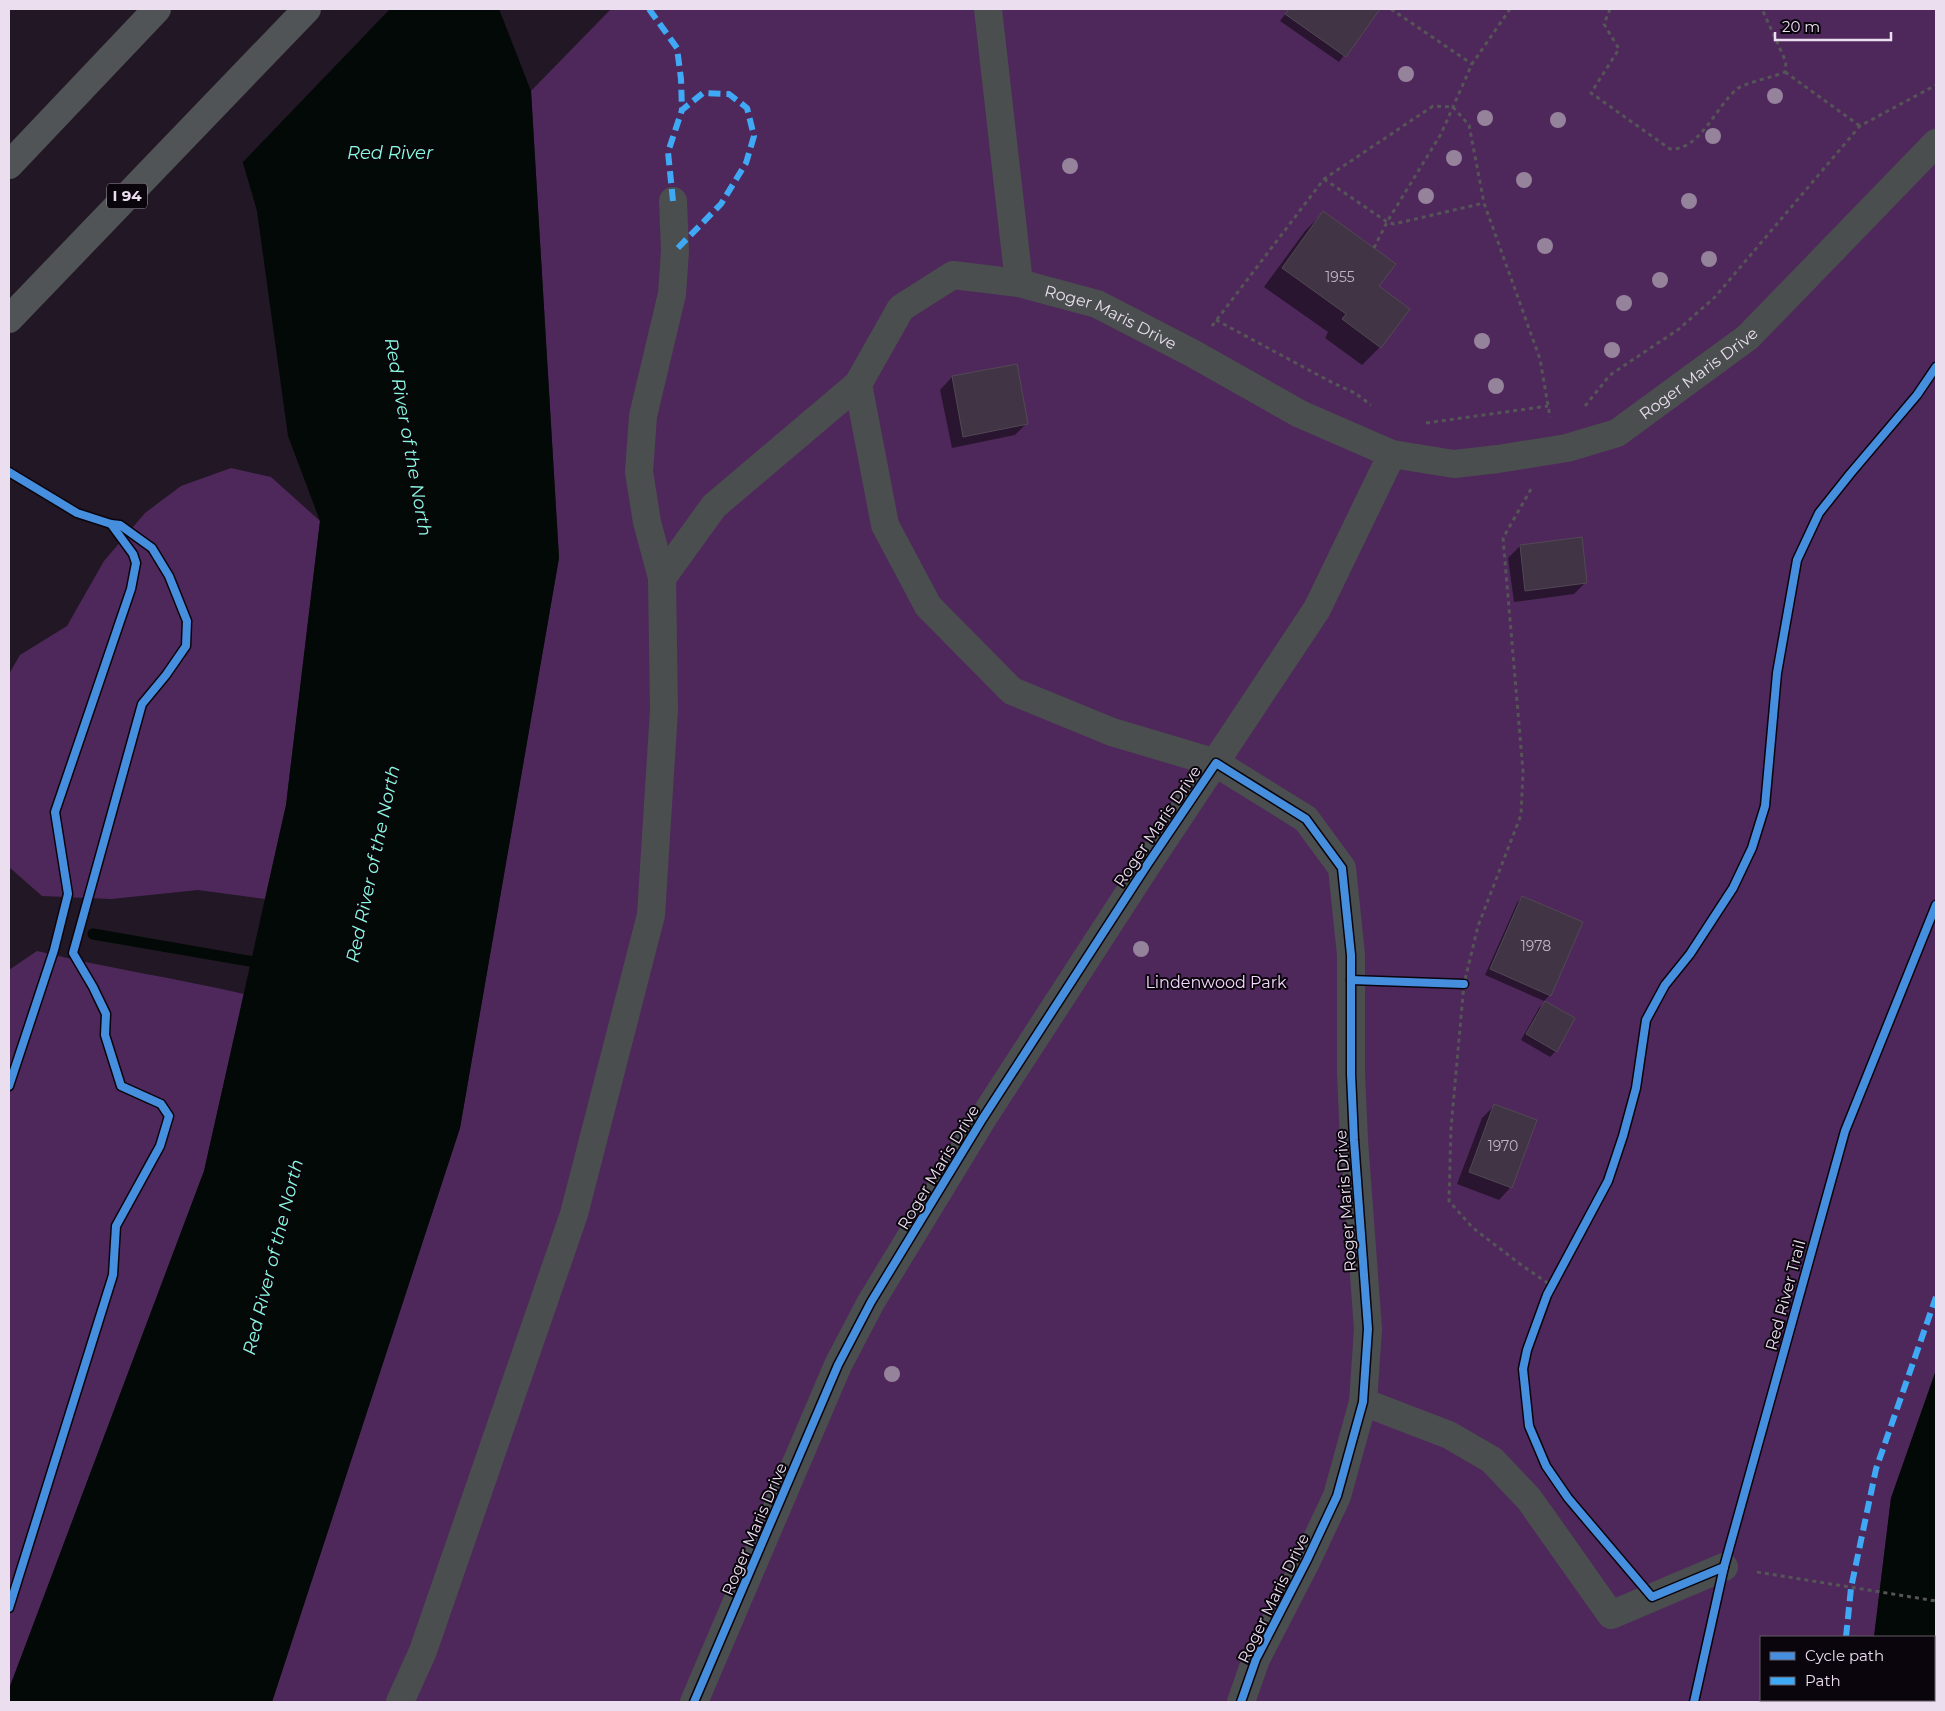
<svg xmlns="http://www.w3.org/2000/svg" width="1945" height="1711" viewBox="0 0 1945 1711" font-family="Montserrat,sans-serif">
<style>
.green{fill:#4f285b}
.water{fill:#030907}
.pier{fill:#221825}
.shadow{fill:#0007}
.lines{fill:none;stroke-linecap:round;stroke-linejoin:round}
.stream{stroke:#030907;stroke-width:11}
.building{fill:#413445;stroke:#514954}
.path{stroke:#555457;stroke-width:3;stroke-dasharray:4 4;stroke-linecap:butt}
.minor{stroke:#4a4e4e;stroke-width:28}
.highway{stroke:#515456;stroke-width:28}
.quiet{stroke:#3fa9f5;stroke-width:6;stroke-dasharray:12 6;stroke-linecap:butt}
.cycleway-casing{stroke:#0a040c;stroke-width:11}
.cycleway{stroke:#468fdf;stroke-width:8}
.tree{fill:#95829b}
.labels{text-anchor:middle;stroke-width:4;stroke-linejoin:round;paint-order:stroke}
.number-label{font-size:14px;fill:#c0b4c4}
.shield{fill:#0a040c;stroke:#a89dab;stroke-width:1}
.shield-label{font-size:15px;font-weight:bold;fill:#ebdfef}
.street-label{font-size:16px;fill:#ebdfef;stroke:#0a040c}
.park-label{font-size:16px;fill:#f3d8fc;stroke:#0a040c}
.water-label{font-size:18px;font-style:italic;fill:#88fbde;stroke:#0a040c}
</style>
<rect width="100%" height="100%" fill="#221825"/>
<g class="green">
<path d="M611 9H1936V1370L1891 1498 1874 1637H1761V1700H1866V1702H272L460 1128 559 558 531 91Z"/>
<path d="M231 468 271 477 320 521 286 805 265 899 198 890 111 899 42 896 9 867V674L20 655 67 626 104 561 145 513 181 486Z"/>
<path d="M37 951C106 968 175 978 244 994L204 1171 9 1689V970Z"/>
</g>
<g class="water">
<path d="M198 9H499L531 91 559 558 460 1128 272 1702H9V1689L204 1171 286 805 320 521 288 436 257 211Z"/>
<path d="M1936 1370V1702H1866V1700H1934V1637H1874L1891 1498Z"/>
</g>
<path class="pier" d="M195 9H390L241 164Z"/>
<g class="shadow">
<path d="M1289 9H1378L1339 62 1280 21Z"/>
<path d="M1323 213 1377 286 1380 347 1362 365 1325 338 1328 332 1264 287 1305 231Z"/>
<path d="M952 377 1027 423 1015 435 952 448 940 390Z"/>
<path d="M1520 546 1586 582 1574 594 1514 602 1508 558Z"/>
<path d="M1522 897 1550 995 1544 1001 1485 975 1517 903Z"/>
<path d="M1545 1002 1556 1051 1550 1057 1521 1040 1539 1008Z"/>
<path d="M1494 1106 1511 1187 1499 1200 1457 1184 1482 1118Z"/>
</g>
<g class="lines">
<path class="stream" d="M93 934 266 964"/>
</g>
<g class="building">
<path d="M1289 9H1380L1346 57 1285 14Z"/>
<path d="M1323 211 1396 264 1379 286 1410 309 1381 348 1342 319 1346 314 1282 268Z"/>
<path d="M1017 364 1028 424 963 437 952 376Z"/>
<path d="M1582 537 1587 583 1525 591 1520 545Z"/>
<path d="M1522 896 1583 922 1551 996 1490 969Z"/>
<path d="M1545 1001 1575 1018 1557 1052 1526 1034Z"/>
<path d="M1494 1104 1537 1120 1512 1188 1469 1172Z"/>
</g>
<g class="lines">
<g class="path">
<path d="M1391 9 1472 64"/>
<path d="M1610 9 1604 24 1619 49 1591 93 1670 149C1700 151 1716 106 1737 89 1744 83 1774 77 1785 72L1786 62 1762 9"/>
<path d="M1785 72 1860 126"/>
<path d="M1324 179 1387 222 1394 224 1484 203"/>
<path d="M1374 248 1387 222 1441 134 1472 64 1510 9"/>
<path d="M1216 320 1333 383 1355 393 1371 405"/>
<path d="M1212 326 1324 179 1433 106 1453 107 1469 125 1484 203 1540 359 1550 417"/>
<path d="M1585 406 1610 375 1679 329 1715 297 1860 126 1936 85"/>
<path d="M1426 423 1548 406"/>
<path d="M1531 489 1503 538 1523 771 1521 815 1478 926 1464 984 1451 1128 1449 1201 1473 1228 1520 1264 1552 1286"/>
<path d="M1757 1572 1936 1601"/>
</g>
<g class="minor">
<path d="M988 9 1019 283"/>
<path d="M858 384 885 525 928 606 1012 691 1112 732 1216 763 1306 819 1342 868 1351 955V1074L1354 1140 1368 1329 1363 1402 1337 1496 1307 1560 1256 1659 1241 1702"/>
<path id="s1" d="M662 578 714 506 858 384 901 308 953 275 1019 283 1097 304 1192 353 1300 414 1392 454 1454 464 1498 459 1567 448 1617 433 1748 337 1936 143"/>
<path d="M1363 1402 1449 1435 1492 1460 1529 1499 1611 1615 1724 1567"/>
<path d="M400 1702 423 1651 574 1214 651 915 664 710 662 578 647 522 639 472 643 416 672 294 675 251 673 201"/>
<path d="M694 1702 838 1365 871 1302 983 1118 1147 865 1317 609 1392 454"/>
</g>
<g class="highway">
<path d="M9 165 157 9"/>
<path d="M9 319 307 9"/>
</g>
<g class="quiet">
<path d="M649 9 677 48 681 79 682 110"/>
<path d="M673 201 668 152 682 110 703 93 729 94 747 108 754 136 746 163 721 204 675 251"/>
<path d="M1846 1637 1851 1588 1876 1469 1936 1297"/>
<path d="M1838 1702V1700"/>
</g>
<g class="cycleway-casing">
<g id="cycleway">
<path d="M9 472 77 513 111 524 120 525 152 548 169 576 187 621 186 646 166 675 142 704 73 953 93 987 106 1014 105 1035 121 1086 161 1104 169 1116 160 1146 116 1226 113 1275 9 1608"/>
<path d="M1351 980 1464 984"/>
<path d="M9 1086 54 950 68 894 55 812 131 589 136 563 133 554 111 524"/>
<path d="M1724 1567 1652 1597 1568 1498 1546 1466 1529 1426 1523 1369 1527 1350 1547 1295 1608 1181 1623 1136 1636 1088 1646 1020 1665 985 1690 954 1733 888 1752 848 1765 806 1777 673 1797 560 1819 513 1850 474 1917 395 1936 367"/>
<path d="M694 1702 838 1365 871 1302 983 1118 1147 865 1216 763 1306 819 1342 868 1351 955V1074L1354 1140 1368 1329 1363 1402 1337 1496 1307 1560 1256 1659 1241 1702"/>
<path d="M1694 1702 1724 1567 1845 1131 1936 905"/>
</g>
</g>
<use href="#cycleway" class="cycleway"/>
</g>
<g class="tree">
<circle cx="1406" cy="74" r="8"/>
<circle cx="1775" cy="96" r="8"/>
<circle cx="1485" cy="118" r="8"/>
<circle cx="1558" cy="120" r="8"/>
<circle cx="1713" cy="136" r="8"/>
<circle cx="1454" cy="158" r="8"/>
<circle cx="1070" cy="166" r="8"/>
<circle cx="1524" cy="180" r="8"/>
<circle cx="1426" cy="196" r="8"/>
<circle cx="1689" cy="201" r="8"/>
<circle cx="1545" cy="246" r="8"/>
<circle cx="1709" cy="259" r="8"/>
<circle cx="1660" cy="280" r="8"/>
<circle cx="1624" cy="303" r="8"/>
<circle cx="1482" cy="341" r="8"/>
<circle cx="1612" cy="350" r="8"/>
<circle cx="1496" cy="386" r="8"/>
<circle cx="1141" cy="949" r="8"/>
<circle cx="892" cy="1374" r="8"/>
</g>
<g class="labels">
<g class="number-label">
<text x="1340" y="282">1955</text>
<text x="1536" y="951">1978</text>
<text x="1503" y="1151">1970</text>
</g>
<rect class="shield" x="107" y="183.5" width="40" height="25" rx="4"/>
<g class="shield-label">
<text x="127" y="201">I 94</text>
</g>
<g class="street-label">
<text dy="6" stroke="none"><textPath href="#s1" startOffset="591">Roger Maris Drive</textPath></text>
<text dy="6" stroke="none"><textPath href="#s1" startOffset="1235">Roger Maris Drive</textPath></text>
<text transform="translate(1157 826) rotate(-56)" y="6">Roger Maris Drive</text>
<text transform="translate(938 1167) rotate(-59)" y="6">Roger Maris Drive</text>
<text transform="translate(1345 1201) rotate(-94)" y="6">Roger Maris Drive</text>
<text transform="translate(1785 1295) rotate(-75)" y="6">Red River Trail</text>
<text transform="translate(754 1529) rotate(-67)" y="6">Roger Maris Drive</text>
<text transform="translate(1273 1598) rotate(-64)" y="6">Roger Maris Drive</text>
</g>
<g class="park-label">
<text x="1216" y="988">Lindenwood Park</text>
</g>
<g class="water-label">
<text x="390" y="159">Red River</text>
<text transform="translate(408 437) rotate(80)" y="6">Red River of the North</text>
<text transform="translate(373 864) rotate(-78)" y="6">Red River of the North</text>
<text transform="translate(273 1257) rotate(-76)" y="6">Red River of the North</text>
</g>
</g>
<rect width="1945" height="1711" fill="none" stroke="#ebdfef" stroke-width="20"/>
<rect x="1760" y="1636" width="175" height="65" fill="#0a040c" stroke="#645c67"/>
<rect x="1770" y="1652" width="25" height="8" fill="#468fdf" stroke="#645c67"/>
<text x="1805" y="1661" font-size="15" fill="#ebdfef">Cycle path</text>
<rect x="1770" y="1677" width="25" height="8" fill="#3fa9f5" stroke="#645c67"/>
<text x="1805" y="1686" font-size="15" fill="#ebdfef">Path</text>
<path d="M1775 32v8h116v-8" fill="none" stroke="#ebdfef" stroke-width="2.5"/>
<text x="1782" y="32" font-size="15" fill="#ebdfef" stroke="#0a040c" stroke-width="4" paint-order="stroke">20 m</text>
</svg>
